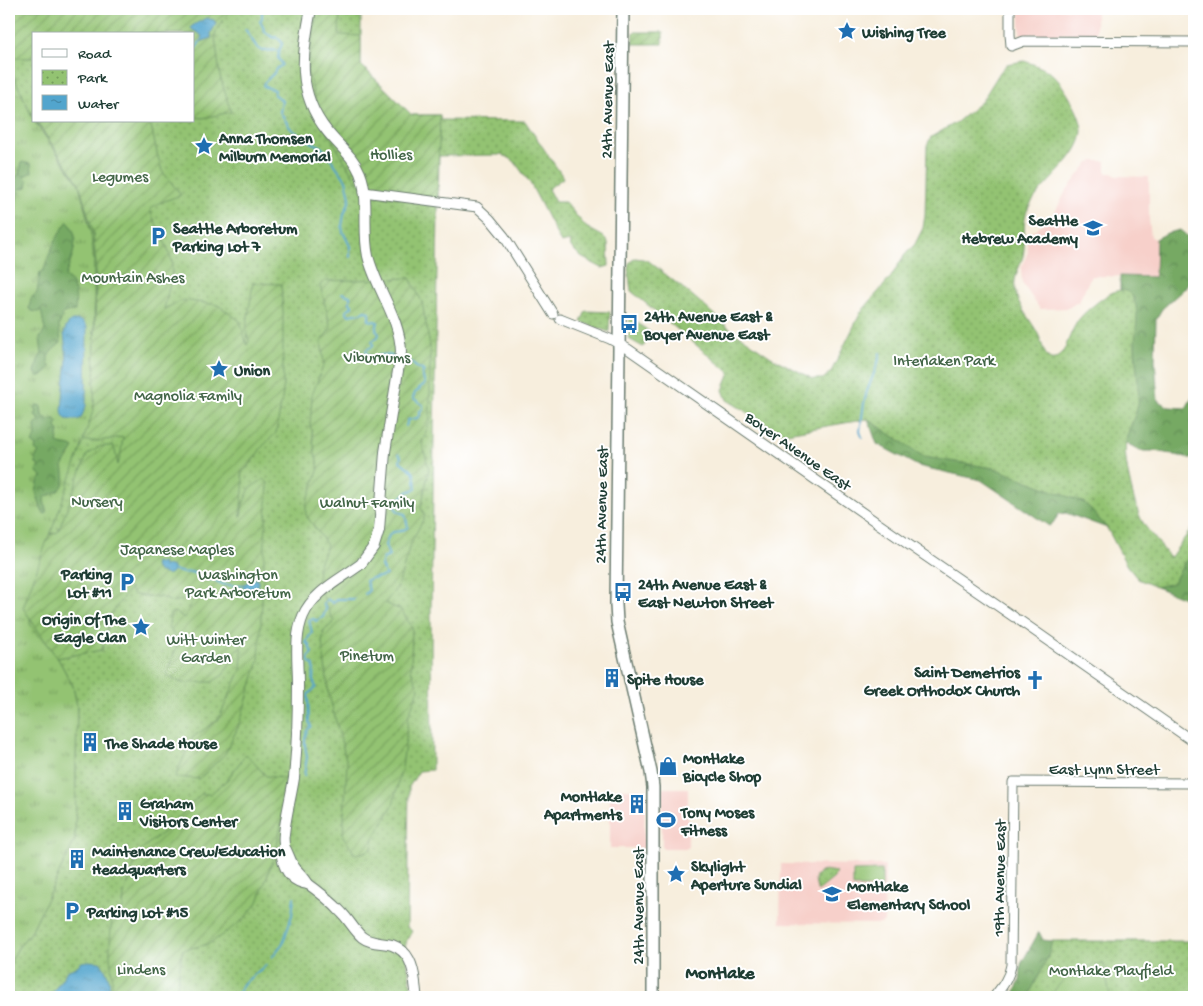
<svg xmlns="http://www.w3.org/2000/svg" width="1203" height="1006" viewBox="0 0 1203 1006" font-family="'Gochi Hand',sans-serif">
<style>
.built{fill:#f7d0ca}
.grass{fill:url(#grass-tufts);stroke:#598053}
.forest{fill:url(#forest-crowns);stroke:#4a734c}
.park{fill:url(#park-dots);stroke:#598053}
.garden{fill:url(#garden-furrows);stroke:#598053}
.pitch{fill:#93c372;stroke:#598053}
.water{fill:url(#water-ripples);stroke:#387180}
.lines{fill:none;stroke-linecap:round;stroke-linejoin:round}
.stream{stroke:#52a5cd;stroke-width:2}
.tertiary-casing{stroke:#6b7b6f;stroke-width:11}
.secondary-casing{stroke:#6b7b6f;stroke-width:12}
.primary-casing{stroke:#6b7b6f;stroke-width:14}
.tertiary{stroke:#fff;stroke-width:9}
.secondary{stroke:#fff;stroke-width:10}
.primary{stroke:#fff;stroke-width:11}
.labels{text-anchor:middle;stroke-width:4;stroke-linejoin:round;paint-order:stroke}
.poi-label{font-size:16px;font-weight:bold;fill:#1f3d34;stroke:#fff;text-anchor:start}
.street-label{font-size:16px;fill:#1f3d34;stroke:#fff}
.park-label{font-size:16px;fill:#426547;stroke:#fff}
.neighbourhood-label{font-size:18px;font-weight:bold;fill:#1f3d34;stroke:#fff}
</style>
<defs>
<pattern id="grass-tufts" width="24" height="20" patternUnits="userSpaceOnUse" patternTransform="scale(1.25)"><rect width="24" height="20" fill="#93c372"/><path d="M3 7l-1-3M5 7V3M7 7l1-3M15 17l-1-3M17 17v-4M19 17l1-3" fill="none" stroke="#77a05e"/></pattern>
<pattern id="forest-crowns" width="20" height="18" patternUnits="userSpaceOnUse" patternTransform="scale(1.25)"><rect width="20" height="18" fill="#76a964"/><path d="M2 6a3 3 0 1 1 6 0M12 15a3 3 0 1 1 6 0" fill="none" stroke="#608b53"/></pattern>
<pattern id="park-dots" width="8" height="8" patternUnits="userSpaceOnUse" patternTransform="scale(1.25)"><rect width="8" height="8" fill="#93c372"/><path d="M2 2h.1M6 6h.1" fill="none" stroke="#77a05e" stroke-width="1.8" stroke-linecap="round"/></pattern>
<pattern id="garden-furrows" width="10" height="10" patternUnits="userSpaceOnUse" patternTransform="scale(1.25)"><rect width="10" height="10" fill="#93c372"/><path d="M-1 1l2-2M0 10L10 0M9 11l2-2" fill="none" stroke="#77a05e"/></pattern>
<pattern id="water-ripples" width="26" height="14" patternUnits="userSpaceOnUse" patternTransform="scale(1.25)"><rect width="26" height="14" fill="#52a5cd"/><path d="M2 4q2-2 4 0t4 0M15 11q2-2 4 0t4 0" fill="none" stroke="#4388a7"/></pattern>
</defs>
<rect width="100%" height="100%" fill="#fff"/>
<filter id="ink" filterUnits="userSpaceOnUse"><feTurbulence type="fractalNoise" baseFrequency=".02" numOctaves="2"/><feDisplacementMap in="SourceGraphic" scale="10" xChannelSelector="R" yChannelSelector="G"/><feConvolveMatrix kernelMatrix="1 2 1 2 8 2 1 2 1" color-interpolation-filters="sRGB"/></filter>
<filter id="wash" filterUnits="userSpaceOnUse"><feTurbulence type="fractalNoise" baseFrequency=".0096" numOctaves="4" result="noise"/><feDisplacementMap in="SourceGraphic" scale="20" xChannelSelector="R" yChannelSelector="G"/><feGaussianBlur stdDeviation="1.12" result="paint"/><feColorMatrix in="noise" values="0 0 0 0 0 0 0 0 0 0 0 0 0 0 0 0 0 1.4 0 .05"/><feComposite in="paint" operator="in"/></filter>
<g filter="url(#wash)">
<rect width="100%" height="100%" fill="#f7eedd"/>
<g class="built">
<rect x="1020" y="9" width="76" height="25"/>
<path d="M1094 161H1106V173H1111L1117 176 1149 177V220L1151 237 1156 239 1155 277 1091 276 1079 301 1068 308 1040 309 1022 283 1021 268 1028 252 1026 236 1053 216 1066 191 1089 162Z"/>
<path d="M662 788H688V848H663V846H662Z"/>
<path d="M610 789H645L644 848H610Z"/>
<path d="M781 864 885 865 884 922 881 924 780 923Z"/>
</g>
<path class="grass" d="M9 66 34 121 79 184 91 233 94 259 95 410 54 651 73 686 77 705 75 840 32 930 18 948 9 965Z"/>
<g class="forest">
<path d="M22 162 31 164 32 172 24 176 28 181 27 187 20 189C17 197 17 205 9 209V185L19 174Z"/>
<path d="M68 221C71 226 74 231 75 236 76 249 70 264 65 276 77 287 76 296 75 311L66 312 62 314V318L59 325 61 343C52 351 44 355 50 367L45 374 38 377 35 372 38 360 42 354 40 338 45 330 41 310 38 312 32 311 29 309 31 298 37 293 40 272 44 270C49 253 57 235 68 221Z"/>
<path d="M1180 230 1186 235 1192 245 1194 265 1190 280 1186 287 1162 309 1156 319 1155 360 1158 401 1169 407 1186 408 1193 396 1194 390V459L1156 451H1140L1132 446 1125 443 1129 430 1136 413 1137 374 1135 343 1136 308 1126 291 1120 290V276L1155 277 1156 239 1167 233Z"/>
<path d="M37 405 41 406 42 415 49 420 54 419 58 422 56 427 59 431 57 443C63 446 69 444 74 448L63 465C66 484 65 490 46 496L44 501 47 512 46 514 43 513 36 492 39 479 43 477 38 473 36 470 39 466 36 464 35 458 39 453 35 450 36 446 32 443 36 436 35 426 40 419 36 417 35 414 37 412 35 408Z"/>
<path d="M868 419 924 457 994 468 1085 503 1107 528 1066 513 1059 514 1053 523 1049 526 981 480 918 466 877 444Z"/>
<path d="M1186 560 1194 563V598L1190 600 1184 598 1156 587 1173 583Z"/>
<path d="M1039 932 1043 940 1052 941 1048 957 1028 997H1012L1020 981 1021 964Z"/>
</g>
<g class="park">
<path d="M9 9H361V65L412 115H440V120L525 121 561 174 563 178 548 189 555 202H565L586 227 604 237 608 242 609 266 602 268 581 257 571 247 570 241 561 243 530 183 514 161 501 154 499 155 439 156 431 611 432 770 419 771 409 787 407 927 412 931 407 940 405 948 411 985V993L408 994V997H249C242 994 235 993 228 997H107L110 992 82 962 76 967 67 971 53 992 44 997H9V965L18 948 32 930 75 840 77 705 73 686 54 651 45 643 30 624 31 588 95 410 94 259 91 233 79 184 35 121H194V34H34V120L9 66Z"/>
<path d="M1024 61C1033 64 1045 68 1052 74 1063 83 1082 116 1082 130 1082 159 1038 184 1027 211 1022 223 1026 242 1023 256 1020 268 1013 276 1015 289 1017 307 1032 320 1039 336 1043 345 1046 369 1061 355 1068 344 1071 329 1080 318 1084 313 1089 309 1094 305 1104 297 1125 279 1134 300 1140 313 1135 331 1135 345 1135 365 1140 385 1138 405 1136 414 1132 422 1129 430 1124 442 1125 455 1127 467 1129 481 1135 506 1141 519 1146 529 1154 537 1161 546 1164 550 1167 554 1170 558L1194 525V563L1186 560 1173 583 1156 587 1138 579 1127 566 1107 528 1085 503 994 468 924 457 868 419 787 433 778 431 727 400 723 390 730 373 631 291 628 269 629 263 635 258 643 259 650 262 694 297 729 328 771 357 813 379H823L831 372 861 312 891 277 903 257 915 244 923 228 925 215 927 145 931 137 957 122 982 101 1000 72 1007 64Z"/>
<path d="M586 311 610 312 609 332 581 322Z"/>
<path d="M630 317 651 333 643 347 629 339Z"/>
<path d="M824 870 836 872 834 878 818 891 817 890C815 878 812 877 824 870Z"/>
<path d="M1052 941H1194V997H1028L1048 957Z"/>
</g>
<g class="garden">
<path d="M12 9H230L216 32 215 37 220 76 231 112 203 118 194 117V34H34V58H9L10 11Z"/>
<path d="M317 9H340L339 35 361 36V65L412 115H440L437 202 372 195 357 182 322 123 307 71Z"/>
<path d="M634 32H663V44H633Z"/>
<path d="M36 121H150L157 153 162 171 181 195 159 203 150 209 152 216 153 217C159 230 171 253 172 265 172 279 167 295 164 309L183 300 218 305 240 321 247 345 249 341 246 330 253 283 281 284 283 311V393L276 433 262 447 249 466 241 473C247 487 239 503 241 517L243 504 250 488 264 479 268 483 259 660 239 725 225 754 199 779 175 777 193 737 218 720 241 670 242 648 235 651 233 658 223 675 212 682 181 683 167 675 177 644 169 625 170 614 175 612 184 618 192 601 197 597 172 602 160 597 142 596 132 594 130 588 111 614 102 650 57 658 23 608 49 535 58 532 87 455 101 446H114L118 465 121 452 123 437 98 441H83L94 408 96 264 93 232 79 183Z"/>
<path d="M410 278 422 302 430 346V421L422 443 429 469 421 508 425 516 410 545 398 586 385 603 401 610 412 627 411 670 419 689 409 714 402 767 393 805 374 838 372 849 362 853 355 854 343 836 347 763 329 695 322 642 324 631 335 621 332 619 319 586 317 568 327 545 306 515V505L319 468 315 453 312 430 310 427 312 395 324 364 321 341 331 328 320 285 325 281Z"/>
<path d="M246 754 266 776 290 779 276 851 258 902 243 920 212 942 205 945 182 950 176 997H108C117 981 109 966 110 949 110 938 111 927 112 917L113 915 123 909 124 894 139 851 170 827 201 794H210L227 780Z"/>
</g>
<g class="pitch">
<path d="M882 870V887H853V871Z"/>
<path d="M1104 964 1110 997H1050C1063 976 1080 966 1104 964Z"/>
</g>
<g class="water">
<path d="M206 18 214 20 216 24 211 33V38L209 39 200 42 202 37C200 32 194 32 191 28L192 26Z"/>
<path d="M75 320C81 320 84 322 87 327L86 406 81 418 77 420H73L66 419 63 415 62 410 64 386 67 360 64 334 66 327 70 322Z"/>
<path d="M155 562 160 564 161 563 163 564V567L166 565 173 567V571C169 576 166 575 161 572H159L154 566Z"/>
<path d="M253 579H256L258 581V586L245 590 242 585Z"/>
<path d="M89 961 100 962C108 972 113 985 107 997H44L53 992 67 971 76 967 82 962Z"/>
</g>
<g class="lines">
<g class="stream">
<path d="M264 9 262 11V18L260 21 266 33 274 38 276 37 281 41 282 44 279 51 278 58 282 64 281 66 276 69 274 73 264 83 263 86 275 90 274 95 277 96 282 101 280 112 291 129 311 142 320 146 326 152 346 180 350 197 349 202 344 214 342 226 343 232 350 246V257"/>
<path d="M245 29C250 35 256 50 263 51 268 51 273 49 279 51"/>
<path d="M58 32V34"/>
<path d="M194 51 200 42"/>
<path d="M342 293 350 296V303L352 305V307L349 308 346 311 349 315 361 313 364 311 370 312 369 316V320L378 322 376 330 379 334 378 337 372 341 373 344V346L366 350 367 354 372 358C379 355 387 353 394 357"/>
<path d="M406 426 408 420 417 418 420 415V411L423 409V405L413 398 415 393 420 389 419 388 425 384 422 374 424 371 416 367 410 361"/>
<path d="M862 437 860 431 864 403 867 391 878 363 880 353"/>
<path d="M174 570 183 573 191 572 210 580 214 579C221 586 230 585 238 586L242 585"/>
<path d="M365 594 369 590 366 581C372 575 380 579 386 575L381 566 383 559 389 556 385 545C387 542 388 535 391 533 397 530 399 534 408 527L405 514C399 513 396 511 394 504L407 492 416 489C415 484 416 476 413 472 410 468 404 465 400 461L401 457 399 454"/>
<path d="M304 776 307 757 305 745V739L307 731 311 726 309 722 308 695C310 691 313 691 316 687L313 681 314 666 309 662 308 659 312 652 310 649V645L306 643 310 635 312 633 309 620 314 619 316 621 323 617 326 609 323 604 327 599 333 603 337 599H354"/>
<path d="M272 957 283 943 292 915 294 897"/>
<path d="M235 997 238 994 243 984 266 965"/>
</g>
</g>
</g>
<g filter="url(#ink)">
<g class="lines">
<g class="tertiary-casing">
<g id="tertiary">
<path d="M1010 9V34L1011 46 1024 41 1194 42"/>
<path d="M364 192 477 207 490 219 504 236 553 314"/>
<path d="M560 319 610 339 628 349 886 529 1014 617"/>
<path d="M1019 620 1194 742"/>
<path d="M994 997C1002 987 1009 978 1011 965L1013 782 1194 783"/>
</g>
</g>
<g class="secondary-casing">
<g id="secondary">
<path d="M284 846C288 852 289 858 293 865 297 872 304 876 308 884"/>
<path d="M304 881C317 890 330 900 342 913 349 920 354 930 362 937 371 944 381 942 392 945 409 951 413 966 415 982 415 988 417 992 416 997"/>
<path d="M308 884C293 882 285 872 282 857 281 852 283 850 284 846 284 842 283 838 284 834 286 815 291 797 294 778 297 747 298 715 298 684 298 662 294 637 303 616 313 592 341 579 361 564L374 546 379 530 385 452 401 352C400 317 376 289 368 256 362 229 370 198 360 173 353 156 338 145 327 131 296 92 302 54 311 9"/>
</g>
</g>
<g class="primary-casing">
<path id="primary" d="M623 9 616 605 617 622 651 772 653 787V997"/>
</g>
<use href="#tertiary" class="tertiary"/>
<use href="#secondary" class="secondary"/>
<use href="#primary" class="primary"/>
</g>
</g>
<defs>
<g id="sight-bare" transform="scale(1.5)"><path d="M0-6L1.8-2.2L6-1.7L2.9 1.2L3.7 5.4L0 3.3L-3.7 5.4L-2.9 1.2L-6-1.7L-1.8-2.2Z" fill="#1f6fb2" stroke="#fff" stroke-width="2.5" paint-order="stroke"/></g>
<g id="school-bare" transform="scale(1.5)"><path d="M0-5L7-2L0 1L-7-2ZM-4 1L0 2.5L4 1V4Q0 6-4 4Z" fill="#1f6fb2" stroke="#fff" stroke-width="2.5" paint-order="stroke"/></g>
<g id="parking-bare" transform="scale(1.5)"><path d="M-3.5-5.5H1a3.5 3.5 0 0 1 0 7H-1V5.5H-3.5ZM-1-3.4V-.6H.8a1.4 1.4 0 0 0 0-2.8Z" fill="#1f6fb2" stroke="#fff" stroke-width="2.5" paint-order="stroke"/></g>
<g id="bus-bare" transform="scale(1.5)"><path d="M-5-6H5V4H4V6H2V4H-2V6H-4V4H-5ZM-3.5-4V0h7V-4ZM-3.5 1.2v1.5H-2V1.2ZM2 1.2v1.5H3.5V1.2Z" fill="#1f6fb2" stroke="#fff" stroke-width="2.5" paint-order="stroke"/></g>
<g id="building-bare" transform="scale(1.5)"><path d="M-4-6H4V6H1V3H-1V6H-4ZM-2.5-4.3h1.7v1.8h-1.7ZM.8-4.3h1.7v1.8H.8ZM-2.5-1h1.7V.8h-1.7ZM.8-1h1.7V.8H.8Z" fill="#1f6fb2" stroke="#fff" stroke-width="2.5" paint-order="stroke"/></g>
<g id="church-bare" transform="scale(1.5)"><path d="M-1.2-6h2.4v3.5h3.3v2.4h-3.3V6h-2.4V-.1h-3.3v-2.4h3.3Z" fill="#1f6fb2" stroke="#fff" stroke-width="2.5" paint-order="stroke"/></g>
<g id="shop-bare" transform="scale(1.5)"><path d="M-5-2.5h2.3a2.7 3.5 0 0 1 5.4 0H5L5.5 6h-11ZM-1.5-2.5h3a1.5 2.3 0 0 0-3 0Z" fill="#1f6fb2" stroke="#fff" stroke-width="2.5" paint-order="stroke"/></g>
<g id="stadium-bare" transform="scale(1.5)"><path d="M0-5a6.5 5 0 1 0 0 10a6.5 5 0 1 0 0-10ZM-3.5-1.8h7v3.6h-7Z" fill="#1f6fb2" stroke="#fff" stroke-width="2.5" paint-order="stroke"/></g>
</defs>
<g fill-rule="evenodd">
<use href="#sight-bare" x="847" y="31"/>
<use href="#sight-bare" x="204" y="146"/>
<use href="#school-bare" x="1093" y="228"/>
<use href="#parking-bare" x="158" y="236"/>
<use href="#bus-bare" x="629" y="324"/>
<use href="#sight-bare" x="219" y="369"/>
<use href="#parking-bare" x="127" y="582"/>
<use href="#bus-bare" x="623" y="592"/>
<use href="#sight-bare" x="141" y="627"/>
<use href="#building-bare" x="612" y="678"/>
<use href="#church-bare" x="1035" y="680"/>
<use href="#building-bare" x="90" y="742"/>
<use href="#shop-bare" x="668" y="766"/>
<use href="#building-bare" x="637" y="804"/>
<use href="#building-bare" x="125" y="811"/>
<use href="#stadium-bare" x="666" y="820"/>
<use href="#building-bare" x="77" y="859"/>
<use href="#sight-bare" x="676" y="874"/>
<use href="#school-bare" x="832" y="894"/>
<use href="#parking-bare" x="72" y="911"/>
</g>
<g class="labels">
<g class="poi-label">
<text x="862" y="37">Wishing Tree</text>
<text x="219" y="143">Anna Thomsen<tspan x="219" dy="18">Milburn Memorial</tspan></text>
<text x="1078" y="225" text-anchor="end">Seattle<tspan x="1078" dy="18">Hebrew Academy</tspan></text>
<text x="173" y="233">Seattle Arboretum<tspan x="173" dy="18">Parking Lot 7</tspan></text>
<text x="644" y="321">24th Avenue East &amp;<tspan x="644" dy="18">Boyer Avenue East</tspan></text>
<text x="234" y="375">Union</text>
<text x="112" y="579" text-anchor="end">Parking<tspan x="112" dy="18">Lot #11</tspan></text>
<text x="638" y="589">24th Avenue East &amp;<tspan x="638" dy="18">East Newton Street</tspan></text>
<text x="126" y="624" text-anchor="end">Origin Of The<tspan x="126" dy="18">Eagle Clan</tspan></text>
<text x="1020" y="677" text-anchor="end">Saint Demetrios<tspan x="1020" dy="18">Greek Orthodox Church</tspan></text>
<text x="627" y="684">Spite House</text>
<text x="105" y="748">The Shade House</text>
<text x="683" y="763">Montlake<tspan x="683" dy="18">Bicycle Shop</tspan></text>
<text x="622" y="801" text-anchor="end">Montlake<tspan x="622" dy="18">Apartments</tspan></text>
<text x="140" y="808">Graham<tspan x="140" dy="18">Visitors Center</tspan></text>
<text x="681" y="817">Tony Moses<tspan x="681" dy="18">Fitness</tspan></text>
<text x="92" y="856">Maintenance Crew/Education<tspan x="92" dy="18">Headquarters</tspan></text>
<text x="691" y="871">Skylight<tspan x="691" dy="18">Aperture Sundial</tspan></text>
<text x="847" y="891">Montlake<tspan x="847" dy="18">Elementary School</tspan></text>
<text x="87" y="917">Parking Lot #15</text>
</g>
<g class="street-label">
<text transform="translate(606 100) rotate(-89)" y="6">24th Avenue East</text>
<text transform="translate(799 450) rotate(35)" y="6">Boyer Avenue East</text>
<text transform="translate(600 505) rotate(-89)" y="6">24th Avenue East</text>
<text x="1104" y="774">East Lynn Street</text>
<text transform="translate(998 878) rotate(-89)" y="6">19th Avenue East</text>
<text transform="translate(637 906) rotate(-90)" y="6">24th Avenue East</text>
</g>
<g class="park-label">
<text x="391" y="159">Hollies</text>
<text x="120" y="181">Legumes</text>
<text x="133" y="282">Mountain Ashes</text>
<text x="377" y="362">Viburnums</text>
<text x="944" y="365">Interlaken Park</text>
<text x="188" y="400">Magnolia Family</text>
<text x="97" y="506">Nursery</text>
<text x="367" y="507">Walnut Family</text>
<text x="177" y="554">Japanese Maples</text>
<text x="238" y="579">Washington<tspan x="238" dy="18">Park Arboretum</tspan></text>
<text x="206" y="644">Witt Winter<tspan x="206" dy="18">Garden</tspan></text>
<text x="367" y="660">Pinetum</text>
<text x="141" y="974">Lindens</text>
<text x="1111" y="975">Montlake Playfield</text>
</g>
<g class="neighbourhood-label">
<text x="720" y="978">Montlake</text>
</g>
</g>
<rect width="1203" height="1006" fill="none" stroke="#fff" stroke-width="30"/>
<rect x="32" y="32" width="162" height="90" fill="#ffffff" stroke="#a5b1ae"/>
<rect x="42" y="49" width="25" height="8" fill="#ffffff" stroke="#a5b1ae"/>
<text x="78" y="58" font-size="15" fill="#1f3d34">Road</text>
<rect x="42" y="70" width="25" height="15" fill="url(#park-dots)" stroke="#a5b1ae"/>
<text x="78" y="82" font-size="15" fill="#1f3d34">Park</text>
<rect x="42" y="95" width="25" height="15" fill="url(#water-ripples)" stroke="#a5b1ae"/>
<text x="78" y="108" font-size="15" fill="#1f3d34">Water</text>
</svg>
